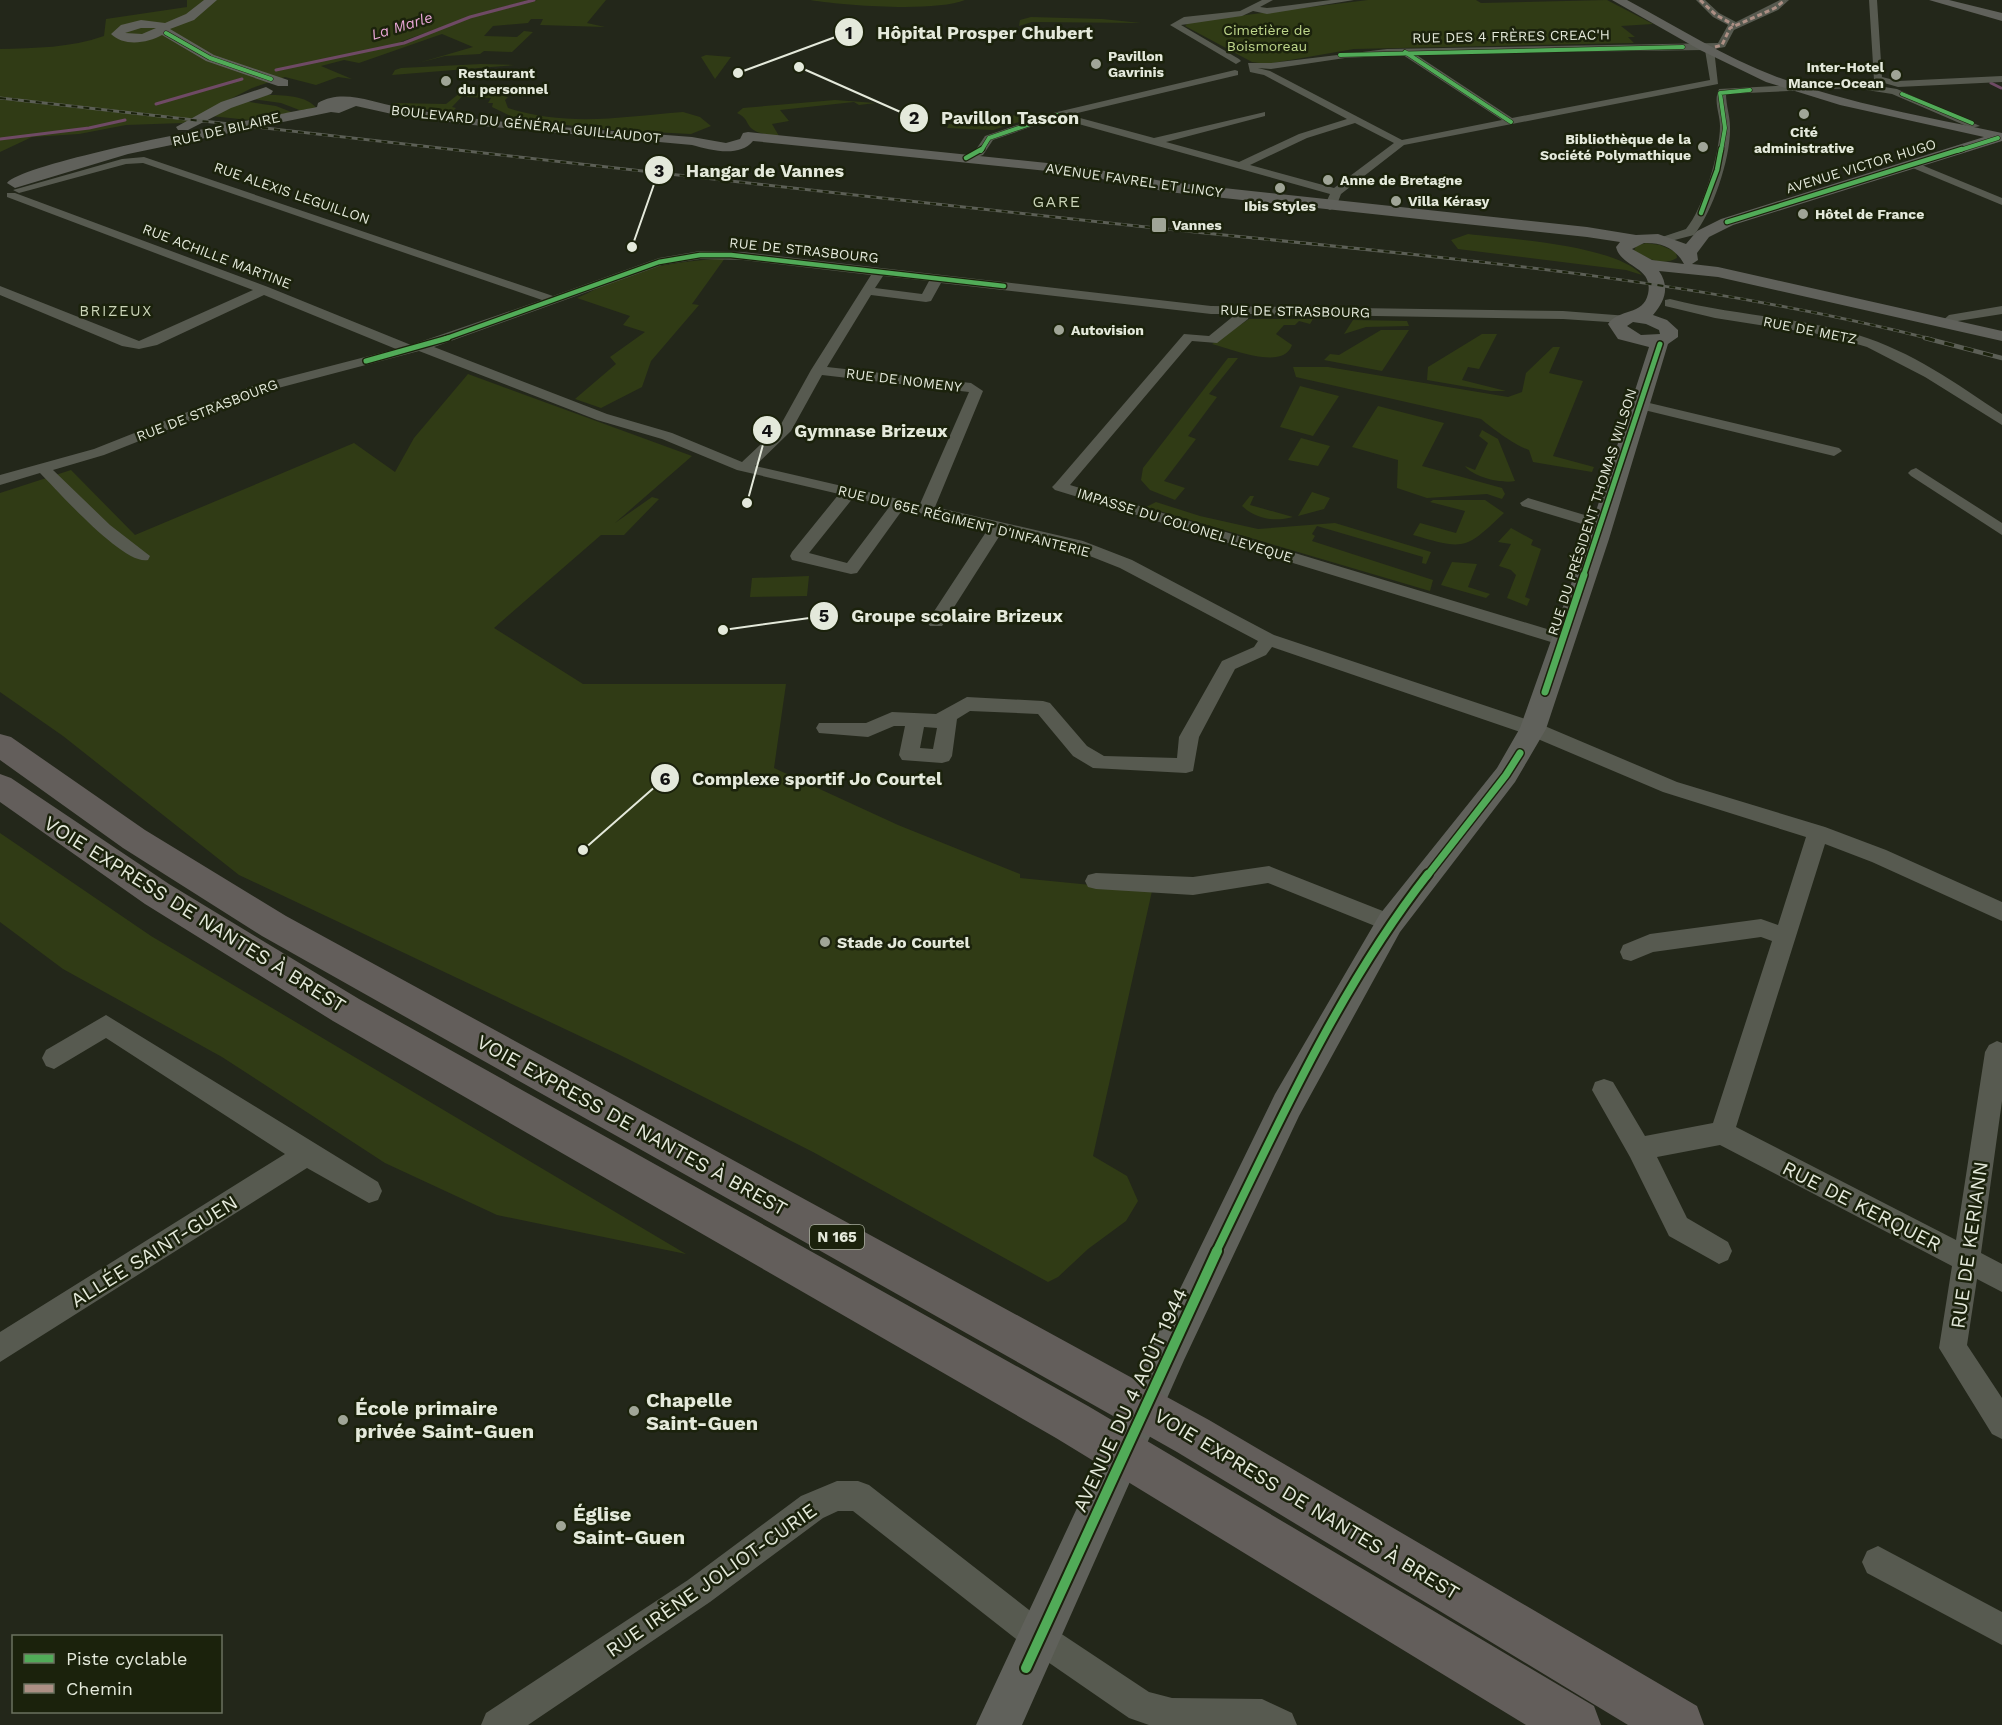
<svg xmlns="http://www.w3.org/2000/svg" width="2002" height="1725" viewBox="0 0 2002 1725" font-family="'Work Sans',sans-serif">
<style>
.green{fill:#303b15}
.lines{fill:none;stroke-linecap:round;stroke-linejoin:round}
.stream{stroke:#6f4a65;stroke-width:3}
.street{fill:#575a50;fill-rule:evenodd}
.secondary{fill:#60615b;fill-rule:evenodd}
.highway{fill:#635e5b;fill-rule:evenodd}
.rail-far1-casing{stroke:#5c5f56;stroke-width:3}
.rail-casing{stroke:#5c5f56;stroke-width:4.5}
.rail-far1{stroke:#1b220c;stroke-width:2;stroke-dasharray:6;stroke-linecap:butt}
.rail{stroke:#1b220c;stroke-width:3;stroke-dasharray:10;stroke-linecap:butt}
.quiet{stroke:#ac8f84;stroke-width:3;stroke-dasharray:5 3;stroke-linecap:butt}
.cycleway-far5-casing{stroke:#1b220c;stroke-width:5}
.cycleway-far4-casing{stroke:#1b220c;stroke-width:7}
.cycleway-far3-casing{stroke:#1b220c;stroke-width:8}
.cycleway-far2-casing{stroke:#1b220c;stroke-width:10}
.cycleway-far1-casing{stroke:#1b220c;stroke-width:12}
.cycleway-casing{stroke:#1b220c;stroke-width:14}
.cycleway-far5{stroke:#51ab58;stroke-width:4}
.cycleway-far4{stroke:#51ab58;stroke-width:4.5}
.cycleway-far3{stroke:#51ab58;stroke-width:5}
.cycleway-far2{stroke:#51ab58;stroke-width:7}
.cycleway-far1{stroke:#51ab58;stroke-width:8}
.cycleway{stroke:#51ab58;stroke-width:10}
.poi-dot{fill:#a0a597;stroke:#1b220c;stroke-width:2}
.labels{text-anchor:middle;stroke-width:5;stroke-linejoin:round;paint-order:stroke}
.far-park-label{font-size:14px;fill:#bfd78c;stroke:#1b220c}
.far-street-label{font-size:14px;fill:#e4e9db;stroke:#1b220c}
.far-poi-label{font-size:14px;font-weight:bold;fill:#e4e9db;stroke:#1b220c;text-anchor:start}
.far-water-label{font-size:15px;font-style:italic;fill:#eaa7d8;stroke:#1b220c}
.far-neighbourhood-label{font-size:15px;letter-spacing:1.5px;fill:#c9d3b7;stroke:#1b220c}
.shield{fill:#1b220c;stroke:#a8ad9d;stroke-width:1.5}
.shield-label{font-size:15px;font-weight:bold;fill:#e4e9db}
.far-quarter-label{font-size:16px;letter-spacing:1.5px;fill:#c9d3b7;stroke:#1b220c}
.poi-label{font-size:16px;font-weight:bold;fill:#e4e9db;stroke:#1b220c;text-anchor:start}
.near-street-label{font-size:20px;fill:#e4e9db;stroke:#1b220c}
.near-poi-label{font-size:20px;font-weight:bold;fill:#e4e9db;stroke:#1b220c;text-anchor:start}
.leader{fill:none;stroke:#e4e9db;stroke-width:2}
.callout-dot{fill:#e4e9db;stroke:#1b220c;stroke-width:2}
.mark-label{font-size:18px;text-anchor:middle;font-weight:bold;fill:#111}
.callout-label{font-size:18px;text-anchor:middle;font-weight:bold;fill:#e4e9db;stroke:#1b220c;stroke-width:5;stroke-linejoin:round;paint-order:stroke}
</style>
<rect width="100%" height="100%" fill="#23271a"/>
<g class="green">
<path d="M187 0H529C485 11 443 27 400 42L403 44 470 18 537 0H606L587 23 605 27 540 25 543 19H531L528 23 493 26 484 36 517 37 524 31 533 32 512 52 484 51 480 54 445 56 418 63 473 47 442 34 359 63 344 60 321 66 352 79 338 77 316 85 285 77 252 88 183 123 126 125 79 134 32 137 0 152V49C36 48 70 48 104 36L106 19 187 7Z"/>
<path d="M810 0H965C935 12 848 6 810 0Z"/>
<path d="M1368 0H1476L1481 3 1607 0 1653 24 1621 26 1635 37H1628L1634 43 1354 49 1267 64 1252 62 1185 26 1189 22Z"/>
<path d="M1031 17 1102 19 1141 23 1032 22 1019 26 1020 20Z"/>
<path d="M706 55 731 57 715 79 701 57Z"/>
<path d="M481 64 515 65 392 75 395 70 401 68Z"/>
<path d="M470 88 452 107 456 108 451 113 394 105 392 103 446 104 465 89Z"/>
<path d="M493 92 508 97 505 100 508 108C568 127 621 117 683 112L700 117 711 126 691 134 613 130 519 120 492 107 493 103H488L491 98 467 97 468 94Z"/>
<path d="M266 95C281 95 308 95 317 109L302 111 281 103 252 99Z"/>
<path d="M835 100 876 103 859 105 854 102 780 110 789 121 772 124 779 136C769 135 753 134 748 124 746 120 744 116 737 113L743 108Z"/>
<path d="M243 101 276 106 294 113 249 120 211 116Z"/>
<path d="M1022 115 1029 119 993 130 947 128 949 124 988 125 1002 116Z"/>
<path d="M1468 234C1509 239 1615 245 1642 275L1626 270 1458 249 1451 240Z"/>
<path d="M1646 243 1660 245 1676 252 1677 258C1661 267 1648 258 1634 251L1636 246Z"/>
<path d="M725 258 692 304 699 305 651 361 642 387 601 408 575 399 616 364 610 357 645 332 623 325 630 316 577 298C592 292 605 283 619 278 654 264 688 261 725 258Z"/>
<path d="M1249 319H1313L1310 324 1299 321 1295 325H1284L1276 334 1292 345C1283 371 1232 349 1212 344Z"/>
<path d="M1353 320 1407 321 1409 326 1366 327 1344 334Z"/>
<path d="M1381 330H1409L1382 371 1324 360 1330 354 1339 355Z"/>
<path d="M1482 334H1497L1479 369 1468 367 1462 380 1506 391H1491L1427 380 1428 367Z"/>
<path d="M1553 347H1560L1549 373 1583 381 1553 456 1594 467 1592 472 1533 462 1529 450C1516 446 1493 429 1481 419L1296 377 1293 367H1328L1508 397 1522 392 1526 373Z"/>
<path d="M1228 358H1238L1209 394 1217 397 1188 436 1196 439 1164 481 1185 488 1175 500 1150 490 1141 480 1143 468Z"/>
<path d="M468 374 692 456 615 523 652 497 659 499 624 535H601L494 628 583 684H786L774 768 898 825 1020 874V878L1152 891 1093 1156 1127 1176 1138 1201 1126 1221 1088 1249 1058 1277 1048 1282 813 1152 622 1056 239 875 63 736 0 692V493L71 470 135 535 354 443 395 472 414 438Z"/>
<path d="M1300 386 1339 396 1313 436 1280 427Z"/>
<path d="M1378 406 1444 423 1422 466 1502 488 1505 494 1502 499 1487 494 1427 498 1397 488 1398 460 1352 447Z"/>
<path d="M1482 430 1498 439 1515 481C1502 484 1473 477 1465 466L1475 470 1488 443 1479 436Z"/>
<path d="M1301 438 1330 446 1318 466 1288 460Z"/>
<path d="M1312 492 1330 498 1324 509 1298 516Z"/>
<path d="M1250 496H1254L1250 505 1293 517C1274 522 1256 519 1242 506Z"/>
<path d="M1433 500H1485L1504 513C1465 550 1465 550 1413 535L1420 523 1456 533 1465 511 1430 502Z"/>
<path d="M1156 502 1200 516 1258 529 1335 523 1431 552 1426 564 1422 563 1423 557 1317 526 1312 534 1315 536 1312 541 1433 580 1430 591 1146 507Z"/>
<path d="M1511 528 1533 540 1531 545 1541 549 1525 597 1530 599 1527 606 1507 598 1516 575 1511 570 1499 566 1511 544 1498 542Z"/>
<path d="M1452 562 1477 564 1468 587 1490 594 1486 598 1441 585Z"/>
<path d="M809 576 807 596 750 597 752 578Z"/>
<path d="M0 833 151 936 686 1254 497 1215 385 1163 222 1057 63 969 0 922Z"/>
</g>
<g class="lines">
<g class="stream">
<path d="M276 70 404 43 470 17 534 0"/>
<path d="M1991 83 2001 88"/>
<path d="M156 104 242 79"/>
<path d="M0 139 89 128 125 120"/>
</g>
<g class="street">
<path d="M1262 0H1273L1260 7 1267 8 1331 0H1354L1267 14 1253 11 1242 16 1181 25 1239 59 1241 61 1236 64 1170 25 1184 17 1240 11Z"/>
<path d="M1696 0H1705L1719 13 1736 22 1780 0H1789L1778 10 1734 30 1725 47 1714 49 1718 84 1404 145 1341 194 1336 207 1330 210 1324 207 1330 194 1057 118 993 140 983 155 966 161 961 158 975 151 985 136 1053 113 1235 70 1238 71V75L1069 115 1154 138 1265 112V116L1166 142 1239 162 1299 134 1347 119 1264 75 1250 72 1248 63H1271L1387 49 1718 43 1728 25 1713 17ZM1705 50 1710 80 1512 118 1415 54ZM1403 55 1502 120 1402 140 1270 71 1258 68 1271 69 1345 58ZM1355 123 1394 143 1334 188 1250 165 1307 138Z"/>
<path d="M1869 0H1877L1882 77 1898 81 2002 76V82L1898 87 1874 80Z"/>
<path d="M1854 82 1897 89 1980 126 1971 128 1892 94 1854 88 1726 94C1726 105 1730 116 1730 127 1731 157 1713 211 1694 235L1659 244V238L1686 229C1703 209 1720 153 1720 126 1720 114 1713 101 1719 89Z"/>
<path d="M144 157 553 296 659 258 700 251 743 252 1211 306 1563 311 1628 316 1630 319 1623 323 1563 319 1249 314 1248 319 1217 343 1192 341 1070 485 1570 636 1573 640 1564 646 1055 490 1052 487 1055 484 1184 334 1209 336 1236 314H1211L941 283 931 301 926 302 871 295 827 367 971 383 983 391 935 507 1083 541 1132 560 1274 635 1540 724 1677 782 1825 827 1886 850 2002 902V921L1872 862 1825 844 1736 1127 1956 1240 1985 1052 1989 1045 1997 1041 2002 1043V1101L1981 1253 2002 1264V1292L1977 1279 1967 1345 2002 1398V1439L1992 1434 1939 1348 1952 1266 1720 1145 1657 1157 1687 1218 1728 1242 1732 1251 1728 1260 1719 1264 1669 1236 1630 1157 1592 1090 1595 1082 1604 1079 1613 1082 1645 1136 1713 1123 1772 941 1761 937 1653 952 1631 961 1623 959 1620 952 1623 945 1650 934 1761 919 1778 925 1806 837 1663 792 1526 734 1272 647 1266 655 1235 669 1199 737 1193 771 1186 773 1093 768 1073 756 1038 714 970 711 957 719 952 756 949 761 942 763 902 760 899 755 905 726H894L868 737 819 733 816 728 819 723H866L892 712 936 714 967 697 1043 701 1050 703 1087 746 1104 756 1177 758 1179 737 1222 661 1254 647 1258 641 1120 568 1072 549 1002 532 942 626H930L927 622 988 529 903 509 857 573 851 574 792 560 790 556 792 552 839 494 737 470 662 439 597 420 419 351 263 392 104 455 53 470 110 525 150 556 148 560C124 566 58 491 40 473L0 485V475L94 449 253 386 396 349 264 295 157 345 139 349 122 346 0 295V286L139 341 253 290 7 197V193H15L268 287 411 345 542 300 143 163 126 164 19 193 13 190 122 159ZM700 259 743 260 871 275 811 370 780 426 742 462 672 433 607 414 434 347 662 265ZM883 276 929 281 922 294 875 288ZM822 375 969 392 920 504 755 466 791 431ZM853 498 890 506 847 563 809 553ZM924 727 937 728 933 749 920 748Z"/>
<path d="M1912 161 2002 198V205L1908 166 1907 164Z"/>
<path d="M1670 299C1732 315 1797 317 1858 335 1911 351 1957 384 2002 414V425L1925 377 1867 347 1830 336 1715 318 1665 306V300Z"/>
<path d="M2002 306V314L1958 321 1947 327 1940 323 1949 315Z"/>
<path d="M1641 401 1839 448 1842 451 1834 456 1636 408 1634 405Z"/>
<path d="M1916 468 2002 523V535L1911 476 1908 473 1911 470Z"/>
<path d="M1528 498 1608 522 1610 525 1602 530 1522 506 1520 503Z"/>
<path d="M1269 866 1398 917 1401 923 1398 929 1390 932 1268 883 1193 895 1096 889 1088 887 1085 881 1088 875 1096 873 1193 877Z"/>
<path d="M106 1015 378 1182 382 1191 378 1200 369 1203 307 1168 0 1362V1332L285 1154 106 1038 54 1069 46 1066 42 1058 46 1050Z"/>
<path d="M837 1481H858L869 1485 1051 1627 1149 1692 1172 1698 1262 1699 1292 1713 1297 1725H1149L1129 1718 1029 1649 853 1511H838L823 1518 710 1602 528 1725H481L486 1713 688 1580 801 1496Z"/>
<path d="M1878 1546 2002 1612V1645L1867 1573 1862 1562 1867 1551Z"/>
</g>
<g class="secondary">
<path d="M204 0H217L194 20 170 29 214 55 288 80V86H278L206 61 162 35C148 43 124 47 111 34L121 25 141 20 165 23 186 14ZM141 28H156L142 34 125 33Z"/>
<path d="M1612 0H1627C1676 26 1724 57 1777 77 1849 104 1926 117 2002 133V141L1733 225 1709 237 1697 253 1698 260 1692 264 1718 267 2002 331V341L1718 277 1659 271C1670 287 1665 301 1653 315L1667 320 1678 330V337L1668 344 1609 539 1546 729 1515 782 1400 932 1299 1116 1184 1360 1022 1725H976L1158 1334 1275 1094 1380 914 1497 768 1520 728 1587 539 1649 347 1618 339 1608 324C1619 308 1643 316 1648 294 1654 266 1621 268 1616 247L1620 242 1587 237 1168 192 1076 174 753 141C739 158 711 150 692 145L473 125 401 116 356 106 339 113 331 112 128 154 15 188 7 183C26 160 272 116 317 107L318 103C343 88 373 103 399 107 495 125 595 129 692 137L726 143 740 139 743 133 748 132 1076 166 1168 182 1587 227 1636 235 1658 234 1686 244 1697 231 1721 219 1984 137 1840 105 1766 82 1700 50ZM1644 243C1662 242 1676 249 1684 264L1652 260 1632 249ZM1633 322 1646 324 1659 330 1660 334 1641 335 1627 326Z"/>
<path d="M1929 0H1949L2002 13V21Z"/>
<path d="M266 87 273 91 271 94 231 108 188 130H178L176 127 221 102Z"/>
</g>
<g class="highway">
<path d="M0 734 11 737 145 830 286 916 1209 1420 1697 1706 1704 1725H1628L1177 1452 262 936 123 848 0 760Z"/>
<path d="M0 774 11 778 169 884 359 999 1088 1406 1594 1706 1601 1725H1526L1056 1438 333 1021 145 904 0 802Z"/>
</g>
<g class="rail-far1-casing">
<path id="rail-far1" d="M0 98C369 140 739 183 1109 223 1384 253 1662 271 1931 339"/>
</g>
<g class="rail-casing">
<path id="rail" d="M1925 338 2002 358"/>
</g>
<use href="#rail-far1" class="rail-far1"/>
<use href="#rail" class="rail"/>
<g class="quiet">
<path d="M1700 0 1716 15 1734 25"/>
<path d="M1715 47 1722 45 1730 28 1775 8 1785 0"/>
</g>
<g class="cycleway-far5-casing">
<g id="cycleway-far5">
<path d="M166 33 210 58 271 79"/>
<path d="M1405 52 1511 122"/>
<path d="M1340 55 1683 47"/>
<path d="M1902 94 1972 123"/>
<path d="M981 151 989 138 1057 115"/>
<path d="M1721 151 1725 128 1720 93 1750 90"/>
<path d="M1957 151 1998 138"/>
</g>
</g>
<g class="cycleway-far4-casing">
<g id="cycleway-far4">
<path d="M966 158 982 149"/>
<path d="M1701 213 1717 170 1721 149"/>
<path d="M1727 222 1962 149"/>
<path d="M444 339 659 262 700 255H731L1004 286"/>
</g>
</g>
<g class="cycleway-far3-casing">
<g id="cycleway-far3">
<path d="M366 361 448 338"/>
<path d="M1583 577 1660 344"/>
</g>
</g>
<g class="cycleway-far2-casing">
<g id="cycleway-far2">
<path d="M1545 692 1584 575"/>
<path d="M1427 876 1506 775 1520 753"/>
</g>
</g>
<g class="cycleway-far1-casing">
<path id="cycleway-far1" d="M1216 1252C1278 1124 1340 986 1428 874"/>
</g>
<g class="cycleway-casing">
<path id="cycleway" d="M1026 1668 1217 1251"/>
</g>
<use href="#cycleway-far5" class="cycleway-far5"/>
<use href="#cycleway-far4" class="cycleway-far4"/>
<use href="#cycleway-far3" class="cycleway-far3"/>
<use href="#cycleway-far2" class="cycleway-far2"/>
<use href="#cycleway-far1" class="cycleway-far1"/>
<use href="#cycleway" class="cycleway"/>
</g>
<g class="poi-dot">
<circle cx="1096" cy="64" r="6"/>
<circle cx="1896" cy="75" r="6"/>
<circle cx="446" cy="81" r="6"/>
<circle cx="1804" cy="114" r="6"/>
<circle cx="1703" cy="147" r="6"/>
<circle cx="1328" cy="180" r="6"/>
<circle cx="1280" cy="188" r="6"/>
<circle cx="1396" cy="201" r="6"/>
<circle cx="1803" cy="214" r="6"/>
<rect x="1151" y="217" width="16" height="16" rx="3"/>
<circle cx="1059" cy="330" r="6"/>
<circle cx="825" cy="942" r="6"/>
<circle cx="634" cy="1411" r="6"/>
<circle cx="343" cy="1420" r="6"/>
<circle cx="561" cy="1526" r="6"/>
</g>
<g class="labels">
<g class="far-park-label">
<text x="1267" y="35">Cimetière de<tspan x="1267" dy="16">Boismoreau</tspan></text>
</g>
<g class="far-street-label">
<text transform="translate(1511 36) rotate(-1)" y="5">RUE DES 4 FRÈRES CREAC'H</text>
<text transform="translate(526 124) rotate(6)" y="5">BOULEVARD DU GÉNÉRAL GUILLAUDOT</text>
<text transform="translate(226 129) rotate(-13)" y="5">RUE DE BILAIRE</text>
<text transform="translate(1861 166) rotate(-17)" y="5">AVENUE VICTOR HUGO</text>
<text transform="translate(1134 180) rotate(8)" y="5">AVENUE FAVREL ET LINCY</text>
<text transform="translate(292 193) rotate(19)" y="5">RUE ALEXIS LEGUILLON</text>
<text transform="translate(804 250) rotate(6)" y="5">RUE DE STRASBOURG</text>
<text transform="translate(217 256) rotate(21)" y="5">RUE ACHILLE MARTINE</text>
<text transform="translate(1295 311) rotate(1)" y="5">RUE DE STRASBOURG</text>
<text transform="translate(1810 330) rotate(11)" y="5">RUE DE METZ</text>
<text transform="translate(904 380) rotate(7)" y="5">RUE DE NOMENY</text>
<text transform="translate(207 410) rotate(-21)" y="5">RUE DE STRASBOURG</text>
<text transform="translate(1592 512) rotate(-72)" y="5">RUE DU PRÉSIDENT THOMAS WILSON</text>
<text transform="translate(964 521) rotate(14)" y="5">RUE DU 65E RÉGIMENT D'INFANTERIE</text>
<text transform="translate(1185 525) rotate(17)" y="5">IMPASSE DU COLONEL LEVEQUE</text>
</g>
<g class="far-poi-label">
<text x="1108" y="61">Pavillon<tspan x="1108" dy="16">Gavrinis</tspan></text>
<text x="1884" y="72" text-anchor="end">Inter-Hotel<tspan x="1884" dy="16">Mance-Ocean</tspan></text>
<text x="458" y="78">Restaurant<tspan x="458" dy="16">du personnel</tspan></text>
<text x="1804" y="137" text-anchor="middle">Cité<tspan x="1804" dy="16">administrative</tspan></text>
<text x="1691" y="144" text-anchor="end">Bibliothèque de la<tspan x="1691" dy="16">Société Polymathique</tspan></text>
<text x="1340" y="185">Anne de Bretagne</text>
<text x="1408" y="206">Villa Kérasy</text>
<text x="1280" y="211" text-anchor="middle">Ibis Styles</text>
<text x="1815" y="219">Hôtel de France</text>
<text x="1172" y="230">Vannes</text>
<text x="1071" y="335">Autovision</text>
</g>
<g class="far-water-label">
<text transform="translate(402 26) rotate(-17)" y="5">La Marle</text>
</g>
<g class="far-neighbourhood-label">
<text x="116" y="316">BRIZEUX</text>
</g>
<rect class="shield" x="810" y="1225" width="54" height="24" rx="4.5"/>
<g class="shield-label">
<text x="837" y="1242">N 165</text>
</g>
<g class="far-quarter-label">
<text x="1057" y="207">GARE</text>
</g>
<g class="poi-label">
<text x="837" y="948">Stade Jo Courtel</text>
</g>
<g class="near-street-label">
<text transform="translate(195 914) rotate(32)" y="7">VOIE EXPRESS DE NANTES À BREST</text>
<text transform="translate(632 1125) rotate(29)" y="7">VOIE EXPRESS DE NANTES À BREST</text>
<text transform="translate(1862 1206) rotate(27)" y="7">RUE DE KERQUER</text>
<text transform="translate(1969 1245) rotate(-82)" y="7">RUE DE KERIANN</text>
<text transform="translate(154 1251) rotate(-32)" y="7">ALLÉE SAINT-GUEN</text>
<text transform="translate(1130 1400) rotate(-65)" y="7">AVENUE DU 4 AOÛT 1944</text>
<text transform="translate(1307 1504) rotate(31)" y="7">VOIE EXPRESS DE NANTES À BREST</text>
<text transform="translate(711 1580) rotate(-35)" y="7">RUE IRÈNE JOLIOT-CURIE</text>
</g>
<g class="near-poi-label">
<text x="646" y="1407">Chapelle<tspan x="646" dy="23">Saint-Guen</tspan></text>
<text x="355" y="1415">École primaire<tspan x="355" dy="23">privée Saint-Guen</tspan></text>
<text x="573" y="1521">Église<tspan x="573" dy="23">Saint-Guen</tspan></text>
</g>
</g>
<path class="leader" d="M738 73L849 32M799 67L914 118M632 247L659 170M747 503L767 430M723 630L824 616M583 850L665 778"/>
<g class="callout-dot">
<circle cx="738" cy="73" r="6"/>
<circle cx="799" cy="67" r="6"/>
<circle cx="632" cy="247" r="6"/>
<circle cx="747" cy="503" r="6"/>
<circle cx="723" cy="630" r="6"/>
<circle cx="583" cy="850" r="6"/>
<circle cx="849" cy="32" r="15"/>
<circle cx="914" cy="118" r="15"/>
<circle cx="659" cy="170" r="15"/>
<circle cx="767" cy="430" r="15"/>
<circle cx="824" cy="616" r="15"/>
<circle cx="665" cy="778" r="15"/>
</g>
<g class="mark-label">
<text x="849" y="39">1</text>
<text x="914" y="124">2</text>
<text x="659" y="177">3</text>
<text x="767" y="437">4</text>
<text x="824" y="622">5</text>
<text x="665" y="785">6</text>
</g>
<g class="callout-label">
<text x="985" y="39">Hôpital Prosper Chubert</text>
<text x="1010" y="124">Pavillon Tascon</text>
<text x="765" y="177">Hangar de Vannes</text>
<text x="871" y="437">Gymnase Brizeux</text>
<text x="957" y="622">Groupe scolaire Brizeux</text>
<text x="817" y="785">Complexe sportif Jo Courtel</text>
</g>
<rect x="12" y="1635" width="210" height="78" fill="#1b220c" stroke="#6b725f" stroke-width="1.5"/>
<rect x="24" y="1654" width="30" height="9" fill="#51ab58" stroke="#6b725f" stroke-width="1.5"/>
<text x="66" y="1665" font-size="18" fill="#e4e9db">Piste cyclable</text>
<rect x="24" y="1684" width="30" height="9" fill="#ac8f84" stroke="#6b725f" stroke-width="1.5"/>
<text x="66" y="1695" font-size="18" fill="#e4e9db">Chemin</text>
</svg>
